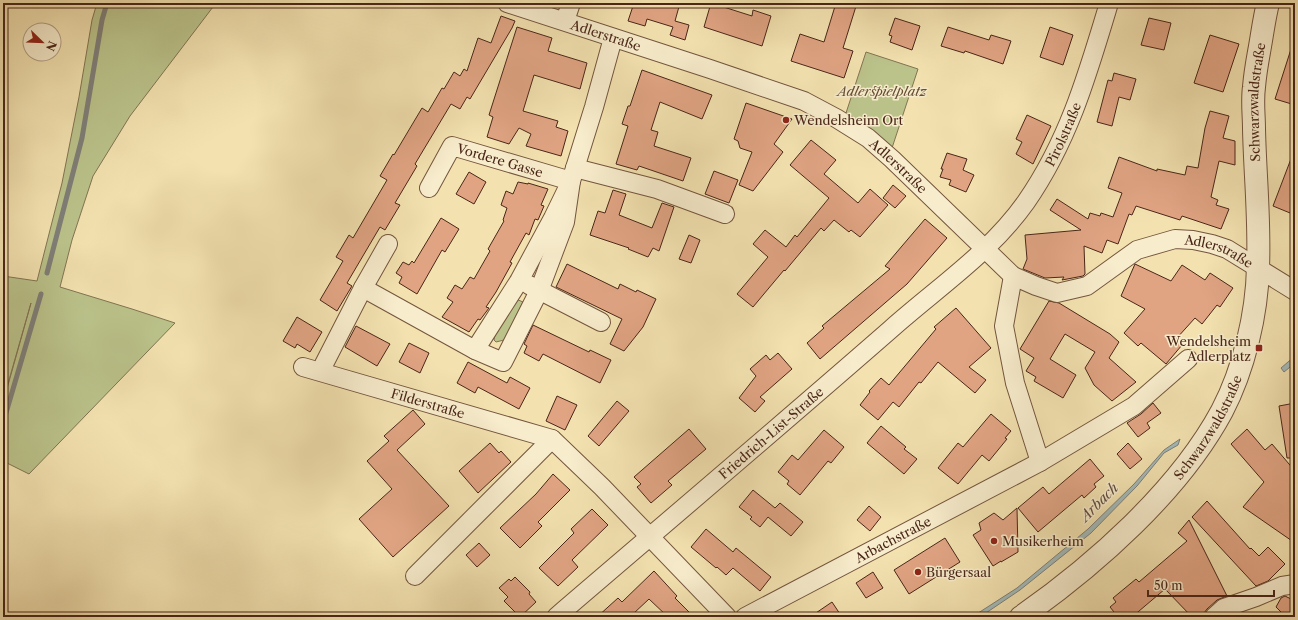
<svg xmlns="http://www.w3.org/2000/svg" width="1298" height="620" viewBox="0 0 1298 620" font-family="'Libre Caslon Text',serif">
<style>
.green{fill:#bbc38b;stroke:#827452}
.water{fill:#a2bab8;stroke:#7f7f78}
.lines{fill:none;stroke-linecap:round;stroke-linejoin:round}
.stream{stroke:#7f7f78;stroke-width:5}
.building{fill:#e0a483;stroke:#4a2618}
.minor-casing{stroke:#74553e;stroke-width:20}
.tertiary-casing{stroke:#74553e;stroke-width:24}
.minor{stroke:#f7eccc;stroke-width:18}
.tertiary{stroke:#f7eccc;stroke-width:22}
.poi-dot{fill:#8f2418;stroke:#f7eccc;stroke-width:1.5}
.labels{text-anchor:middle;stroke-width:3;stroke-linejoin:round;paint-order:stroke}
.street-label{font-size:13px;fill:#4a2618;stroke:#f7eccc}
.park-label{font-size:13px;font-style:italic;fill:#664d35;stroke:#f7eccc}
.poi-label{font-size:13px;fill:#4a2618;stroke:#f7eccc;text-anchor:start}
.water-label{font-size:14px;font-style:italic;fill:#604b40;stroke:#f7eccc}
</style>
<rect width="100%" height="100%" fill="#f3e2b0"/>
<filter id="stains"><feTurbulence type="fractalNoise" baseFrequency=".005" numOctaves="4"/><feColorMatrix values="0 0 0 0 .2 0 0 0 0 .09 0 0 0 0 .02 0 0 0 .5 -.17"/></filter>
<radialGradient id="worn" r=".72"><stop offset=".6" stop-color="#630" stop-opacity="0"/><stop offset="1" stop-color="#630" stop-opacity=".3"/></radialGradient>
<g class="green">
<path d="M97 3H216L130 116 93 176 72 240 60 287 132 309 175 323 29 474 3 461V403L31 303 3 401V276L37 281 62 183 79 97 92 20Z"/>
<path d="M866 52 918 69 892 148 861 123 846 113Z"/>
<path d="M516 299 523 302 504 340 496 342 494 340 495 335Z"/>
</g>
<g class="water">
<path d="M1295 356V363L1284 372 1281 368Z"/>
<path d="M1180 439 1178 445 1164 453 1137 486 1091 533 1020 590 980 617H972L1017 588 1088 529 1134 484 1164 450Z"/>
</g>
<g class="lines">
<g class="stream">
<path d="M47 273 82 138 102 20 107 3"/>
<path d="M3 423 41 294"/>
</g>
</g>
<g class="building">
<path d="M634 3H680L675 21 689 25 685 40 670 35 673 27 647 19 645 26 628 21Z"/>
<path d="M711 3 752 16 753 10 771 16 762 46 704 27Z"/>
<path d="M836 3H857L843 48 853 51 844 78 791 61 800 34 824 42Z"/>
<path d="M501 16 515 21 512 28 470 99 467 97 460 109 451 104 415 164 417 166 395 203 400 205 385 230 380 227 347 283 352 286 337 311 320 300 343 261 336 257 349 235 353 238 387 180 380 176 393 154 394 155 422 108 428 112 442 88 444 89 454 72 460 76 464 69 467 71 478 38 491 43Z"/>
<path d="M895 18 920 26 912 50 890 42 892 36 889 35Z"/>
<path d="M1149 18 1171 23 1164 50 1141 45Z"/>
<path d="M517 27 552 38 548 51 587 63 580 89 534 75 523 111 558 121 556 127 568 131 561 156 526 146 531 134 519 128 509 144 487 137 493 117 489 115Z"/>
<path d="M948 27 989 40 991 35 1011 41 1003 64 965 51 964 53 941 46Z"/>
<path d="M1050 27 1073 35 1063 65 1040 57Z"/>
<path d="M1210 35 1239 44 1223 92 1194 83Z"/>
<path d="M1292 46H1295V105L1275 99Z"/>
<path d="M642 70 712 95 702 119 660 102 651 130 658 132 654 146 691 158 683 181 639 166 637 170 616 164 628 126 622 124 628 106H630Z"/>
<path d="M1114 73 1136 79 1130 100 1119 97 1112 126 1097 122 1108 80 1112 81Z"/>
<path d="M746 103 792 119 774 144 783 152 753 191 739 185 752 152 740 148 738 141 734 139Z"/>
<path d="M1210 111 1229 116 1223 138 1235 141V165L1219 161 1211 197 1218 200 1216 205 1229 209 1221 229 1182 216 1180 220 1136 206 1132 215 1129 214 1118 244 1107 240 1102 253 1084 246 1085 274 1083 276 1062 280 1064 277 1045 278 1023 269 1027 259 1025 235 1081 230 1050 210 1057 199 1088 219 1090 213 1100 216 1101 213 1113 217 1122 193 1108 188 1119 157 1157 171V169L1185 175 1187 166 1198 168 1205 128Z"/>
<path d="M1027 115 1051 126 1033 164 1016 154 1022 142 1016 139Z"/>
<path d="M811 140 836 160 824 174 858 203 870 189 888 205 860 237 851 230 849 232 834 220 824 231 821 228 785 271 784 270 753 307 737 294 768 257 753 244 765 230 786 247 795 235 797 237 829 198 790 165Z"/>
<path d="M1294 151 1295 152V215L1273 206Z"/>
<path d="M947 153 967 159 963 170 974 175 966 192 949 185 951 180 940 177 943 169H941Z"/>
<path d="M714 171 738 180 729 203 705 194Z"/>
<path d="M469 172 486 182 474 204 456 194Z"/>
<path d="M518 182 528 184V183L548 189 541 205 544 206 538 220 535 219 529 235 526 233 510 262 512 263 496 292 486 307 489 308 480 320 478 319 469 332 442 317 453 302 447 298 455 285 462 289 470 277 474 279 490 251 488 249 504 221 503 220 507 208 501 205 506 191 513 194Z"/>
<path d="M893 185 906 196 895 208 883 198Z"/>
<path d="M613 190 626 194 619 215 652 228 662 203 674 207 659 251 653 248 648 257 628 249 629 248 590 235 598 211 605 213Z"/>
<path d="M441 218 459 229 445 252 442 250 417 294 399 283 402 277 396 273 403 262 409 265 412 261 414 263Z"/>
<path d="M925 219 947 238 907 284 820 359 807 343 824 328 822 326 890 269 885 266Z"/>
<path d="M689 235 700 240 691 263 679 259Z"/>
<path d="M567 264 618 289 620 284 636 292 637 290 656 299 643 327 624 351 610 344 622 319 556 287Z"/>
<path d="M1135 264 1171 281 1182 265 1205 280 1210 273 1233 288 1220 307 1217 305 1202 324 1195 318 1176 339 1182 345 1166 364 1141 343 1138 346 1124 333 1145 309 1121 296Z"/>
<path d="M1049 301 1059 303 1110 334 1119 342 1109 358 1136 382 1112 401 1094 385 1085 368 1095 352 1065 334 1050 359 1076 375 1063 398 1034 381 1036 377 1026 371 1034 358 1020 349Z"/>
<path d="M956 308 991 348 969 367 986 380 975 393 938 362 921 383 919 382 899 407 893 402 878 420 860 405 870 392 869 391 881 378 889 385 936 329 934 327Z"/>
<path d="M297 317 322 332 310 352 297 344 295 348 283 341Z"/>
<path d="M533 325 589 352 590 350 611 360 600 383 543 354 539 361 524 353 527 346 524 344Z"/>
<path d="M356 326 390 344 377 366 345 347Z"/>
<path d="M409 343 429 353 420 373 399 362Z"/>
<path d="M778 353 792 369 760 397 765 401 755 412 739 398 756 376 750 369 766 355 770 360Z"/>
<path d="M468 362 507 383 510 377 530 388 519 409 478 387 475 393 457 383Z"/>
<path d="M557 396 577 405 565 430 546 421Z"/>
<path d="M617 401 629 411 599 446 588 436Z"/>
<path d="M1153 403 1161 413 1147 423 1150 428 1138 437 1127 423 1141 414Z"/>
<path d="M1295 403V458H1287L1279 406Z"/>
<path d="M413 410 425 424 397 450 449 506 393 557 359 519 392 489 367 461 389 441 384 436Z"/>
<path d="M991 414 1011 431 1005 438 1007 439 989 461 982 455 958 484 938 468 958 443 963 447Z"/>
<path d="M881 426 906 447 904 449 917 459 904 474 867 443Z"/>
<path d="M689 429 706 449 668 481 672 485 651 503 637 487 641 484 634 477Z"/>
<path d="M1247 429 1265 450 1272 444 1295 471V543L1243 507 1264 482 1231 444Z"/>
<path d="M824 430 844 447 831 463 828 461 800 495 787 484 789 481 778 472 792 455 798 460Z"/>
<path d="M490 443 499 453 501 451 511 462 478 493 459 471Z"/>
<path d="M1128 443 1142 459 1130 469 1117 454Z"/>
<path d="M1090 459 1104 476 1094 484 1096 487 1084 498 1082 495 1038 532 1018 508 1043 487 1049 494Z"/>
<path d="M553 474 570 490 538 522 542 526 520 548 500 528 536 494Z"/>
<path d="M753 490 775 508 780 503 803 522 791 536 768 517 760 527 750 519 752 517 739 507Z"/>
<path d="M1207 501 1250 549 1251 548 1259 556 1268 547 1285 564 1268 581 1256 586 1192 517Z"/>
<path d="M869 506 881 517 870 531 857 520Z"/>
<path d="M1017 508 1018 552 1001 562V561L993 566 973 535 981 530 979 523 994 513 1003 520Z"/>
<path d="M592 509 608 525 572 560 578 567 558 586 539 568 574 533 571 529Z"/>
<path d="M1189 520 1227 596 1217 600 1207 609 1204 613V617H1192L1165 589 1132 617H1118L1110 607 1116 602 1113 598 1136 579 1139 582 1187 541 1178 533Z"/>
<path d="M706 529 733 552 736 548 771 577 760 591 733 568 726 575 717 567 716 568 691 547Z"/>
<path d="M945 538 960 562 909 594 894 570Z"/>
<path d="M479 543 490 555 477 567 466 555Z"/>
<path d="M654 571 677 596 675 598 694 617H668L649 599 633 614 636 617H597L618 598 622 602Z"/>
<path d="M873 572 883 588 866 598 856 583Z"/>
<path d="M515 577 530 592 529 594 536 602 520 617 504 601 508 597 499 588 509 579 511 581Z"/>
<path d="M1285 596 1295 601V617H1286L1276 607 1281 598Z"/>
<path d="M832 602 842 617H810Z"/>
</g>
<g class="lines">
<g class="minor-casing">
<g id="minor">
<path id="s1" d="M507 3 710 69 804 101 836 118 868 138 892 159 1013 276 1036 286 1057 293 1087 286 1137 250 1175 239 1193 240 1212 244 1227 249 1295 291"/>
<path d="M565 21 571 3"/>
<path d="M575 168 657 189 725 214"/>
<path id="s2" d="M429 188 452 146 571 181 565 222 539 291 503 362 475 350"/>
<path d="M1013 276 1004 326 1015 383 1040 462"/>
<path d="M529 285 601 322"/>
<path d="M363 288 475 350 519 281 553 218 571 181 594 107 613 38"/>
<path d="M324 364 363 288 388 244"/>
<path id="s3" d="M303 367 552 439 602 487 727 617"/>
<path d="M415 576 552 439"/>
<path id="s4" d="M556 617C668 521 780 426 891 329 937 288 990 253 1026 202 1069 140 1088 73 1109 3"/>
<path id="s5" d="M745 617 1040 462 1134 406 1188 359"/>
<path d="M1214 617 1224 608 1256 597 1282 586 1295 584"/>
</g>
</g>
<g class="tertiary-casing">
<g id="tertiary">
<path id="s6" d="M1021 617C1095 565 1179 491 1222 411 1244 369 1257 314 1258 267 1260 221 1255 175 1254 129 1254 115 1252 101 1254 87 1255 75 1257 63 1259 52 1262 36 1264 19 1268 3"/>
</g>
</g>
<use href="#minor" class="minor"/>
<use href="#tertiary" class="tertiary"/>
</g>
<g class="poi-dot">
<circle cx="786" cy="120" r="4"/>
<rect x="1255" y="344" width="8" height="8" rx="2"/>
<circle cx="994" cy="541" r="4"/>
<circle cx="918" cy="572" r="4"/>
</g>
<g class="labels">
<g class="street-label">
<text dy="5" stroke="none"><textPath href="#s1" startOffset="104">Adlerstraße</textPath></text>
<text dy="5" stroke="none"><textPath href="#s6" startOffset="605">Schwarzwaldstraße</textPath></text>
<text dy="5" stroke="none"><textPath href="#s4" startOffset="705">Pirolstraße</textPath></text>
<text dy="5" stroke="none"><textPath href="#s2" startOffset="98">Vordere Gasse</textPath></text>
<text dy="5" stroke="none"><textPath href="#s1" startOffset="428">Adlerstraße</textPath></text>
<text dy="5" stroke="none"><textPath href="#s1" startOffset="812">Adlerstraße</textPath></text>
<text dy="5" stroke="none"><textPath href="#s3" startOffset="130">Filderstraße</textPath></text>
<text dy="5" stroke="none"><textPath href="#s6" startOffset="269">Schwarzwaldstraße</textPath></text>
<text dy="5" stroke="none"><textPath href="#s4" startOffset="283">Friedrich-List-Straße</textPath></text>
<text dy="5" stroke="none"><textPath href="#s5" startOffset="167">Arbachstraße</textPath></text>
</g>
<g class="park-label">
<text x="882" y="96">Adlerspielplatz</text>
</g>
<g class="poi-label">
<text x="794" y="125">Wendelsheim Ort</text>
<text x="1251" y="346" text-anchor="end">Wendelsheim<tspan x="1251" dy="15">Adlerplatz</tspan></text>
<text x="1002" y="546">Musikerheim</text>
<text x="926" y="577">Bürgersaal</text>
</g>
<g class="water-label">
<text transform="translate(1099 502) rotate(-45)" y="5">Arbach</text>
</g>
</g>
<rect width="1298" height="620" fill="none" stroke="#f3e2b0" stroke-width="16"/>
<rect x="4" y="4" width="1290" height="612" fill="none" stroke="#4a2618" stroke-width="2"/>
<rect x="8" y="8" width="1282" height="604" fill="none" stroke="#4a2618"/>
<g transform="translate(42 42) rotate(113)"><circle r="19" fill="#f7eccc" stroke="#b29d84"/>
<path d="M0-3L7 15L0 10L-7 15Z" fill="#8f2418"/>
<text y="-6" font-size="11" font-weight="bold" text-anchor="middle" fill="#4a2618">N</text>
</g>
<path d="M1148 590v6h126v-6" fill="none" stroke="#4a2618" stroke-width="2"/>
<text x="1154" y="590" font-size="12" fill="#4a2618" stroke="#f7eccc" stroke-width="3" paint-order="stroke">50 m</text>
<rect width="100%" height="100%" filter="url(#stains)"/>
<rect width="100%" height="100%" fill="url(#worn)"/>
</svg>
